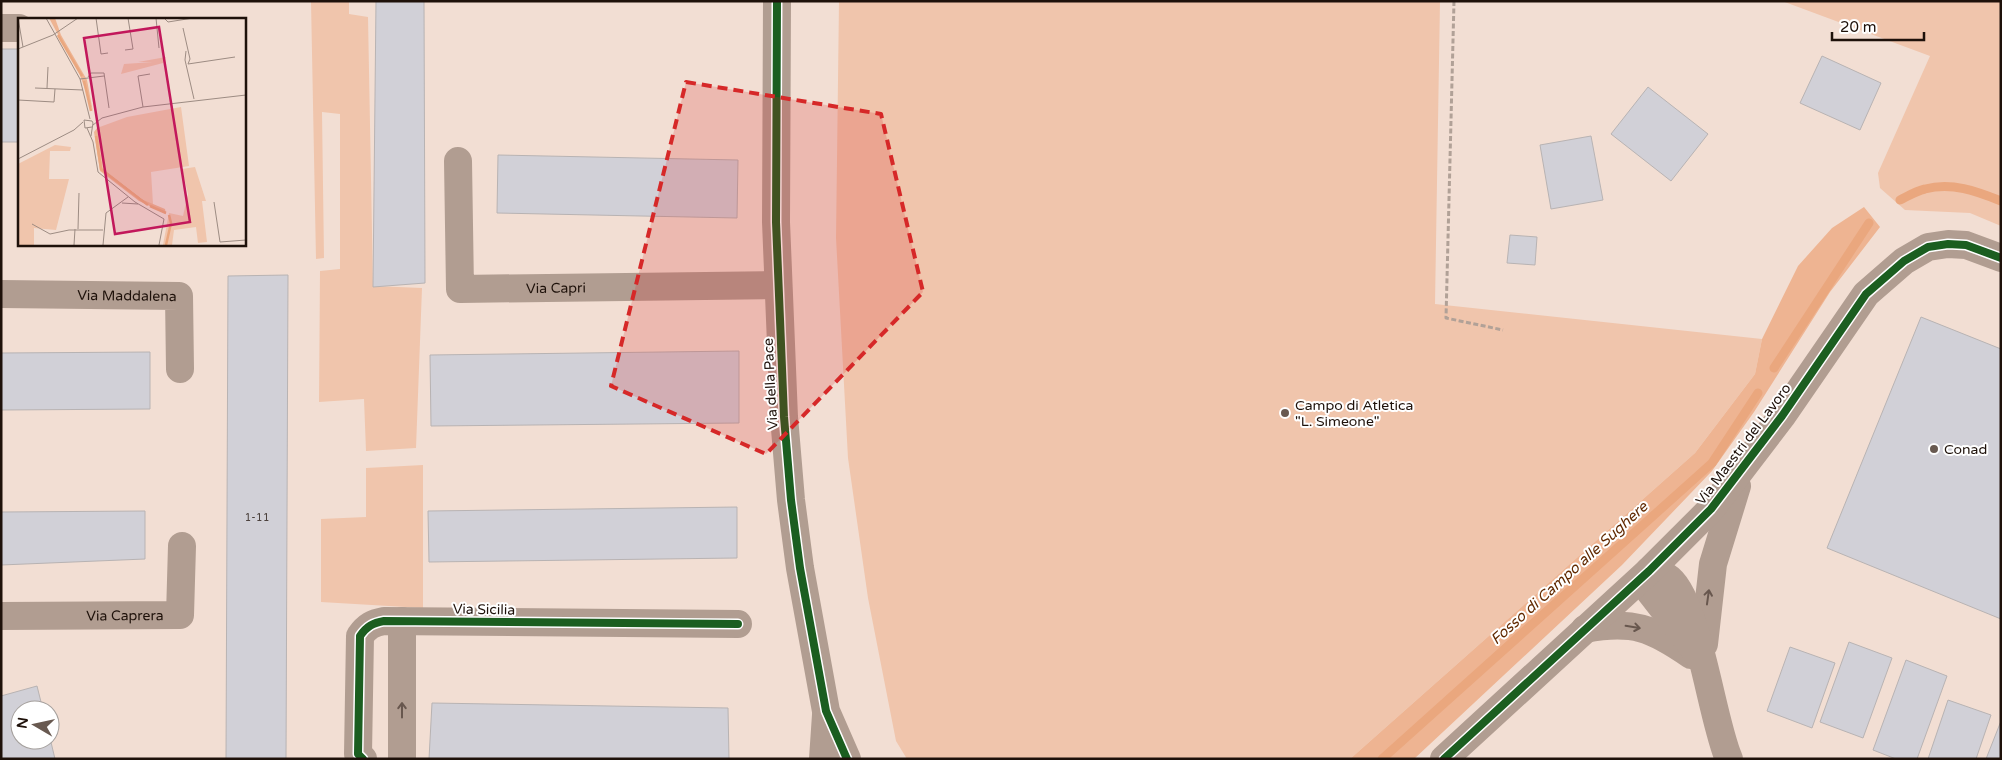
<svg xmlns="http://www.w3.org/2000/svg" width="2002" height="760" viewBox="0 0 2002 760" font-family="'Varela Round',sans-serif">
<style>
.green{fill:#f0c5ac}
.forest{fill:#eeb492}
.lines{fill:none;stroke-linecap:round;stroke-linejoin:round}
.stream{stroke:#eaa77e;stroke-width:9}
.building{fill:#d1d0d7;stroke:#b8b3b3}
.path{stroke:#b1a197;stroke-width:3;stroke-dasharray:5 2.5;stroke-linecap:butt}
.minor{stroke:#b19d91;stroke-width:28}
.cycleway-casing{stroke:#fff;stroke-width:11}
.cycleway{stroke:#1b5e20;stroke-width:8}
.oneway{stroke:#68574e}
.marked{fill:#d62828;fill-opacity:0.2;stroke:#d62828;stroke-width:4;stroke-dasharray:10 6;stroke-linejoin:round}
.poi-dot{fill:#685950;stroke:#fff;stroke-width:2}
.labels{text-anchor:middle;stroke-width:4;stroke-linejoin:round;paint-order:stroke}
.number-label{font-size:11px;fill:#4b413d}
.street-label{font-size:14px;fill:#1e110a;stroke:#fff}
.poi-label{font-size:14px;fill:#1e110a;stroke:#fff;text-anchor:start}
.water-label{font-size:15px;font-style:italic;fill:#612900;stroke:#fff}
.inset-river{fill:none;stroke:#eaa77e;stroke-width:2.5}
.inset-road{fill:none;stroke:#9d8c83;stroke-width:1}
.view{fill:#c2185b;fill-opacity:0.15;stroke:#c2185b;stroke-width:2.5}
.inset-edge{fill:none;stroke:#1e110a;stroke-width:2.5}
</style>
<rect width="100%" height="100%" fill="#f2ded3"/>
<g class="green">
<path d="M311 1H349V14L368 17 373 286 422 288 416 448 366 451 364 399 319 402 320 271 340 269V114L322 112 324 258 316 259Z"/>
<path d="M839 1H1440L1435 304 1762 339 1755 374 1695 453 1350 759H907L896 741 868 598 848 458 836 238Z"/>
<path d="M1782 1H2001V226L1970 213 1905 210 1880 188 1878 173 1930 56Z"/>
<path d="M423 465V608L321 602V519L366 517V468Z"/>
</g>
<path class="forest" d="M1864 207 1880 227 1830 292 1754 412 1712 471 1622 565 1414 759H1350L1695 453 1755 374 1762 339 1798 266 1832 228Z"/>
<g class="lines">
<g class="stream">
<path d="M1900 200C1908 196 1916 191 1925 189 1952 182 1976 191 2001 201"/>
<path d="M1774 368 1869 223"/>
<path d="M1382 759 1712 463 1758 393"/>
</g>
</g>
<g class="building">
<path d="M376 1H424L425 283 373 287Z"/>
<rect x="1" y="49" width="18" height="93"/>
<path d="M1822 56 1881 83 1860 130 1800 103Z"/>
<path d="M1648 87 1708 134 1671 181 1611 134Z"/>
<path d="M1591 136 1603 200 1551 209 1540 145Z"/>
<path d="M498 155 738 160 737 218 497 213Z"/>
<path d="M1510 235 1537 237 1535 265 1507 263Z"/>
<path d="M288 275 286 759H226L228 276Z"/>
<path d="M1921 317 2001 349V619L1827 548Z"/>
<path d="M739 351V423L431 426 430 355Z"/>
<path d="M150 352V409L1 410V353Z"/>
<path d="M737 507V558L429 562 428 511Z"/>
<path d="M145 511V559L1 565V512Z"/>
<path d="M1849 642 1892 658 1863 738 1820 722Z"/>
<path d="M1790 647 1835 663 1812 728 1767 711Z"/>
<path d="M1906 660 1947 676 1917 759H1896L1873 750Z"/>
<path d="M37 686 43 710H20V740H50V738L55 759H1V696Z"/>
<path d="M1948 700 1991 715 1976 759H1928Z"/>
<path d="M432 703 728 708 729 759H429Z"/>
<path d="M2001 721V759H1986Z"/>
</g>
<g class="lines">
<path class="path" d="M1454 1 1446 318 1503 330"/>
<g class="minor">
<path d="M777 1 776 222 784 417 791 500 800 568 826 711 847 759"/>
<path d="M1 28H19"/>
<path id="s1" d="M458 161 460 289 778 285"/>
<path id="s2" d="M1 294 179 296 180 369"/>
<path id="s3" d="M1 616 180 615 182 546"/>
<path d="M1585 629C1633 620 1652 628 1691 655"/>
<path d="M1704 644 1713 564 1737 486"/>
<path d="M1703 663 1689 642 1650 592 1649 571C1654 573 1662 574 1667 577 1697 595 1712 722 1729 759"/>
<path d="M363 759 358 754 360 636C367 626 373 623 384 621L738 624"/>
<path d="M402 759V621"/>
<path d="M823 759 826 715"/>
<path d="M1444 759 1649 571 1711 509 1782 416 1866 294 1904 261 1928 247 1948 244 1966 245 2001 258"/>
</g>
<g class="cycleway-casing">
<g id="cycleway">
<path d="M777 1 776 222 784 417 791 500 800 568 826 711 847 759"/>
<path d="M363 759 358 754 360 636C367 626 373 623 384 621L738 624"/>
<path d="M1444 759 1649 571 1711 509 1782 416 1866 294 1904 261 1928 247 1948 244 1966 245 2001 258"/>
</g>
</g>
<use href="#cycleway" class="cycleway"/>
</g>
<defs><path id="oneway-shaft" d="M-6 0H5M1.5-3L5.5 0L1.5 3" fill="none" stroke-width="1.6" stroke-linecap="round" stroke-linejoin="round" transform="scale(1.25)"/></defs>
<g class="oneway">
<use href="#oneway-shaft" transform="translate(1708 597) rotate(-82)"/>
<use href="#oneway-shaft" transform="translate(1633 627) rotate(9)"/>
<use href="#oneway-shaft" transform="translate(402 710) rotate(-90)"/>
</g>
<path class="marked" d="M686 82 881 114 923 292 766 454 611 386Z"/>
<g class="poi-dot">
<circle cx="1285" cy="413" r="5"/>
<circle cx="1934" cy="449" r="5"/>
</g>
<g class="labels">
<g class="number-label">
<text x="257" y="521">1-11</text>
</g>
<g class="street-label">
<text dy="5" stroke="none"><textPath href="#s1" startOffset="224">Via Capri</textPath></text>
<text dy="5" stroke="none"><textPath href="#s2" startOffset="126">Via Maddalena</textPath></text>
<text transform="translate(770 384) rotate(-93)" y="5">Via della Pace</text>
<text transform="translate(1743 444) rotate(-53)" y="5">Via Maestri del Lavoro</text>
<text transform="translate(484 609) rotate(1)" y="5">Via Sicilia</text>
<text dy="5" stroke="none"><textPath href="#s3" startOffset="124">Via Caprera</textPath></text>
</g>
<g class="poi-label">
<text x="1295" y="410">Campo di Atletica<tspan x="1295" dy="16">"L. Simeone"</tspan></text>
<text x="1944" y="454">Conad</text>
</g>
<g class="water-label">
<text transform="translate(1569 573) rotate(-42)" y="5">Fosso di Campo alle Sughere</text>
</g>
</g>
<g transform="translate(18 18)">
<rect width="228" height="228" fill="#f2ded3"/>
<path d="M148 39 145 45 103 56 106 46 135 44H120ZM163 89 171 148 133 154 135 186H131L85 151 79 110 109 99ZM37 127 53 129 52 133H32L31 161H51L38 212 16 210V227H0V146ZM177 149 188 183H184L189 224 180 225 178 209 156 212 154 227H145L151 195 165 198 170 176 164 151Z" fill="#f0c5ac"/>
<path d="M31 0H37L43 17 69 62 75 94 62 57ZM79 110 85 151 123 181 147 191 148 196 121 183 82 153 76 114Z" fill="#eeb492"/>
<path class="inset-river" d="M40 17 64 58M66 63 73 93M78 118 83 151 130 187M132 188 148 195M148 227 153 205 151 197"/>
<path class="inset-road" d="M0 0 5 29M28 0 62 61 72 101M78 0 83 36 90 35M138 0 141 30M146 0 150 4 175 0M165 10 172 41 170 46M0 31 35 17 60 0M107 32 115 31 110 0M168 33 167 42 176 81M170 46 217 39M70 59 73 55H86L91 90M62 61 86 58M17 70 65 72M29 70 30 49M0 82 36 84 37 71M125 89 120 58 132 56M75 107 84 100 125 89 228 77M69 110 75 124 80 154 117 184 146 201 141 227M73 118 75 105 74 103 66 102 67 110 74 109M0 141 56 112 65 104M196 184 202 224 228 222M104 185 120 186M14 206 32 216 51 212H85M60 211 61 175M56 227 57 211M85 227 88 195 110 179"/>
<path class="view" d="M141 9 172 204 97 216 66 20Z"/>
<rect width="228" height="228" class="inset-edge"/>
</g>
<rect width="2002" height="760" fill="none" stroke="#1e110a" stroke-width="5"/>
<g transform="translate(35 725) rotate(279)"><circle r="24" fill="#ffffff" stroke="#a5a09d"/>
<path d="M0-4L9 19L0 12L-9 19Z" fill="#685950"/>
<text y="-8" font-size="14" font-weight="bold" text-anchor="middle" fill="#1e110a">N</text>
</g>
<path d="M1832 32v8h92v-8" fill="none" stroke="#1e110a" stroke-width="2.5"/>
<text x="1840" y="32" font-size="15" fill="#1e110a" stroke="#ffffff" stroke-width="4" paint-order="stroke">20 m</text>
</svg>
